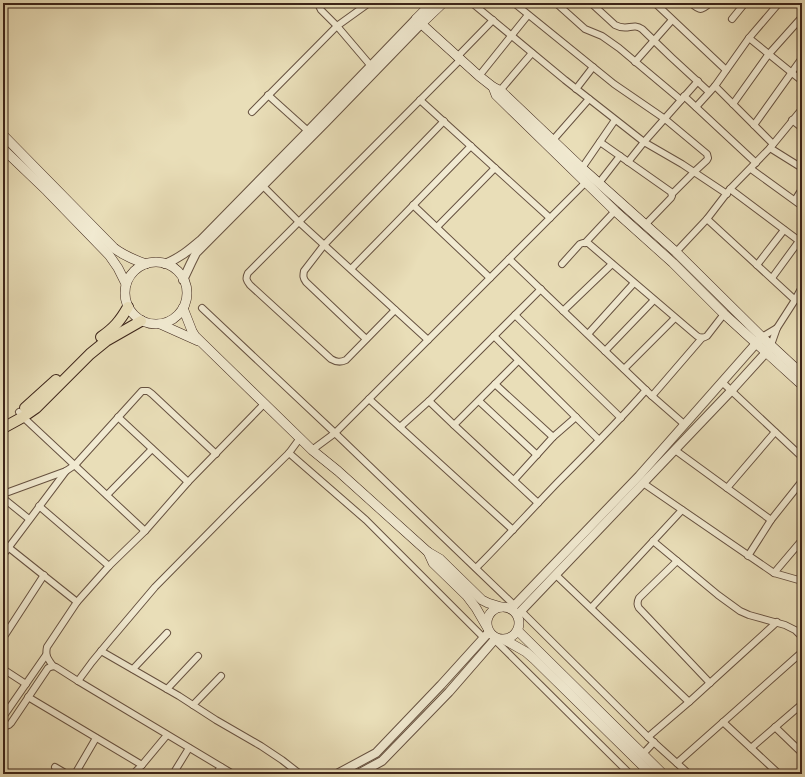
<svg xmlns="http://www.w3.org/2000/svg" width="805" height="777" viewBox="0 0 805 777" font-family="'IM FELL Great Primer',serif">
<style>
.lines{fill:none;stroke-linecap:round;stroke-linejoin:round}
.minor-casing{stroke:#675241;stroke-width:8}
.tertiary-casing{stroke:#675241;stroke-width:10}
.secondary-casing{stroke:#3c2419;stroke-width:10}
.primary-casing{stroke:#3c2419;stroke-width:12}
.minor{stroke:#f1ead1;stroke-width:6}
.tertiary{stroke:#f1ead1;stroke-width:8}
.secondary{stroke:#f1ead1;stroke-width:9}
.primary{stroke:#e9deb8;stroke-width:10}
</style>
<rect width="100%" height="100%" fill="#e9deb8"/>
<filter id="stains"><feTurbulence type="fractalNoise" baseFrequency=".005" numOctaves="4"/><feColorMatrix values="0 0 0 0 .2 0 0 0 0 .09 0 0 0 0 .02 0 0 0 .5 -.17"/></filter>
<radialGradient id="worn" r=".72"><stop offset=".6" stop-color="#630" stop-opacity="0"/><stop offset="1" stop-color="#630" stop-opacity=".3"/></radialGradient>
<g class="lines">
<g class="minor-casing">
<g id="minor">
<path d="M319 3V6L321 10 337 26 371 66"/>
<path d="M472 3 565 80 644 142 682 164 727 194"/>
<path d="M514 3 614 84 665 119 707 154 708 158 707 160 694 172 672 194"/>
<path d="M556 3 585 29 602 36 619 48 681 100"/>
<path d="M591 3 615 25C628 32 632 22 642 29L671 57 709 92"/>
<path d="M655 3 726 70"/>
<path d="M691 3C700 11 701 11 710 3"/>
<path d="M732 19 745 3"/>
<path d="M749 38 802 81"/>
<path d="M457 57 493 20"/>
<path d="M635 62 672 20"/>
<path d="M479 76 528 15"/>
<path d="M715 86 773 144"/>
<path d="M576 89 593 67"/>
<path d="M498 93 532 53"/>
<path d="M268 95 308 131"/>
<path d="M684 96 756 163"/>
<path d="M420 100 550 218"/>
<path d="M733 104 768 55 802 17"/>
<path d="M696 107 715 86 749 38 779 3"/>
<path d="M252 112 337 26 369 3"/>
<path d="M792 120 802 128"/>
<path d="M754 125 802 58"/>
<path d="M553 140 589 99"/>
<path d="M600 142 671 192 672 196 671 198 645 225"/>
<path d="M770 148 802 168"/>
<path d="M628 162 644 142 698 81"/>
<path d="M582 168 615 120"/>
<path d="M751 169 802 206"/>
<path d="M599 183 620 156"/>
<path d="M263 186 299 222 428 340"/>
<path d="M730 189 802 243"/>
<path d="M795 200 802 189"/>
<path d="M413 205 490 278"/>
<path d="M707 219 795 300"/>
<path d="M437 227 495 168"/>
<path d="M585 243 615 211"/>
<path d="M676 252 707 219 730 189 770 148 802 109"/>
<path d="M509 259 652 396 684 424"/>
<path d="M562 264 580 244 583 243H588L697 336C700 338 704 338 707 336L724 314"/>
<path d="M757 265 784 230"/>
<path d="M351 269 471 146"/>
<path d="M772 278 799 241"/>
<path d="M202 308 335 433 515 606"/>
<path d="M395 310 346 360C340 363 336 362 331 359L250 285C247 281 245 279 248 273L460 60"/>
<path d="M563 311 612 264"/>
<path d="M515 315 621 418"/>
<path d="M588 334 634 283"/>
<path d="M494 336 599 440"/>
<path d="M762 337 777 328"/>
<path d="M366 339 306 282C303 278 303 276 304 271L324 245 444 121"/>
<path d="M771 345 777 328 795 300 802 287"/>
<path d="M605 351 654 300"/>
<path d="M624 369 675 318"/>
<path d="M722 382 802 457"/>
<path d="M495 384 553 437"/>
<path d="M652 396 702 338"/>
<path d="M369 399 513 530"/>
<path d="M429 401 454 425 538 503"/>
<path d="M479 401 537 455"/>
<path d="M19 412 23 417 145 531"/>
<path d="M118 417 188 482"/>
<path d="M454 425 518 361"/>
<path d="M400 427 429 401 541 289"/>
<path d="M312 450 335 433 586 182"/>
<path d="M675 450 771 520"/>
<path d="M289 453 366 520 484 638"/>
<path d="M514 480 553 437 576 417"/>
<path d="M643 483 774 573 802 581"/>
<path d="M727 488 775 432"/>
<path d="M3 494 66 471 75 465 142 391H148L152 394 216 454"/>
<path d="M107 495 152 449"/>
<path d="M3 498 29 519"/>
<path d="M39 506 109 566"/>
<path d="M653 541 718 595 740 611 749 615 785 625 795 630 802 637"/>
<path d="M3 543 77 602"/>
<path d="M3 555 66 471"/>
<path d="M748 556 771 520 802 481"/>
<path d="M677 561 639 598C637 602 637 605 639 608L710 683"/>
<path d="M476 568C504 540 530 511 558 482 588 452 618 422 646 390"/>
<path d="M774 573 802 540"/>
<path d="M556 575 689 702"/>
<path d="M591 608 682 510"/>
<path d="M521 611 648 737 689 774"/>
<path d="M3 638 44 575"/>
<path d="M495 640 630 774"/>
<path d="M101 651 179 696 216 720 261 746 282 760 300 774"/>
<path d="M53 666C48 659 45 656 47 647L77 602 109 566 145 531 188 482 264 404"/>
<path d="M3 669 26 684"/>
<path d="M133 669 167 633"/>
<path d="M78 681 92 662 111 639 155 587 237 504 289 453 300 438"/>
<path d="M167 689 198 656"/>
<path d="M28 697 142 765"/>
<path d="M193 705 221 676"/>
<path d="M3 717 46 655"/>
<path d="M723 722 779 774"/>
<path d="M3 727 9 725 11 723 48 668 53 666 56 667 78 681 233 774"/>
<path d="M775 727 802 753"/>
<path d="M648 737 689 702 777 622"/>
<path d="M751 748 802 704"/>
<path d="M643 754 654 742"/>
<path d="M677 763 802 652"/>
<path d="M55 767 67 774"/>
<path d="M368 768 374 772 382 774"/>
<path d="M75 774 96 738"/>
<path d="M133 774 142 765 167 735"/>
<path d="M173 774 189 748"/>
<path d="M216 774 221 767"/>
</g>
</g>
<g class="tertiary-casing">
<g id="tertiary">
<path d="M165 264C181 257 188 251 201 240L308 131 416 19"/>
<path d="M183 280 191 263 196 253 326 122 421 24"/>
<path d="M511 609 639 476 760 339"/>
<path d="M518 616 521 611 731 391 770 348"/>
<path d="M337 774 376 753 441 685 489 632"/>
<path d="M358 774 382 761 449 692 496 638"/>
</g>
</g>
<g class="secondary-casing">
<g id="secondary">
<path d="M432 3 416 19 479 76 493 87 501 91 582 168 676 252 762 337 802 374"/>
<path d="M421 24 443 3"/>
<path d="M493 87 496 95 615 211 673 263 724 314 802 385"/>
<path d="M3 135 114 248C124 256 135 260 146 264"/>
<path d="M3 149 47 191 109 255 118 268 126 284"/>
<circle cx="156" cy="293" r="31"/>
<path d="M183 308 192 331 195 336 312 450 338 471 428 552 440 559 482 600 488 603 501 607"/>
<path d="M160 324 198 341"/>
<path d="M428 552 433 563 467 596 476 608 487 627"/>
<circle cx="503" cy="623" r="16"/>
<path d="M518 631 663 774"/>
<path d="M505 640 526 652 534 659 651 774"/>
</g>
</g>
<g class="primary-casing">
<g id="primary">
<path d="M101 337C114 328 120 321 128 307"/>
<path d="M25 408 56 380"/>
<path d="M3 428 23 417 36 408 90 354 106 341 141 321"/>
</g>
</g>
<use href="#minor" class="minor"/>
<use href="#tertiary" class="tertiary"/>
<use href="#secondary" class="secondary"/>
<use href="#primary" class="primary"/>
</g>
<rect width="805" height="777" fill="none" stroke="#e9deb8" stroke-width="16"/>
<rect x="4" y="4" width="797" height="769" fill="none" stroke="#3c2419" stroke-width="2"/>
<rect x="8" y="8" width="789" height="761" fill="none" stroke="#3c2419"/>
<rect width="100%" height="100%" filter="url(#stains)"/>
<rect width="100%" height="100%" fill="url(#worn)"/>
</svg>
